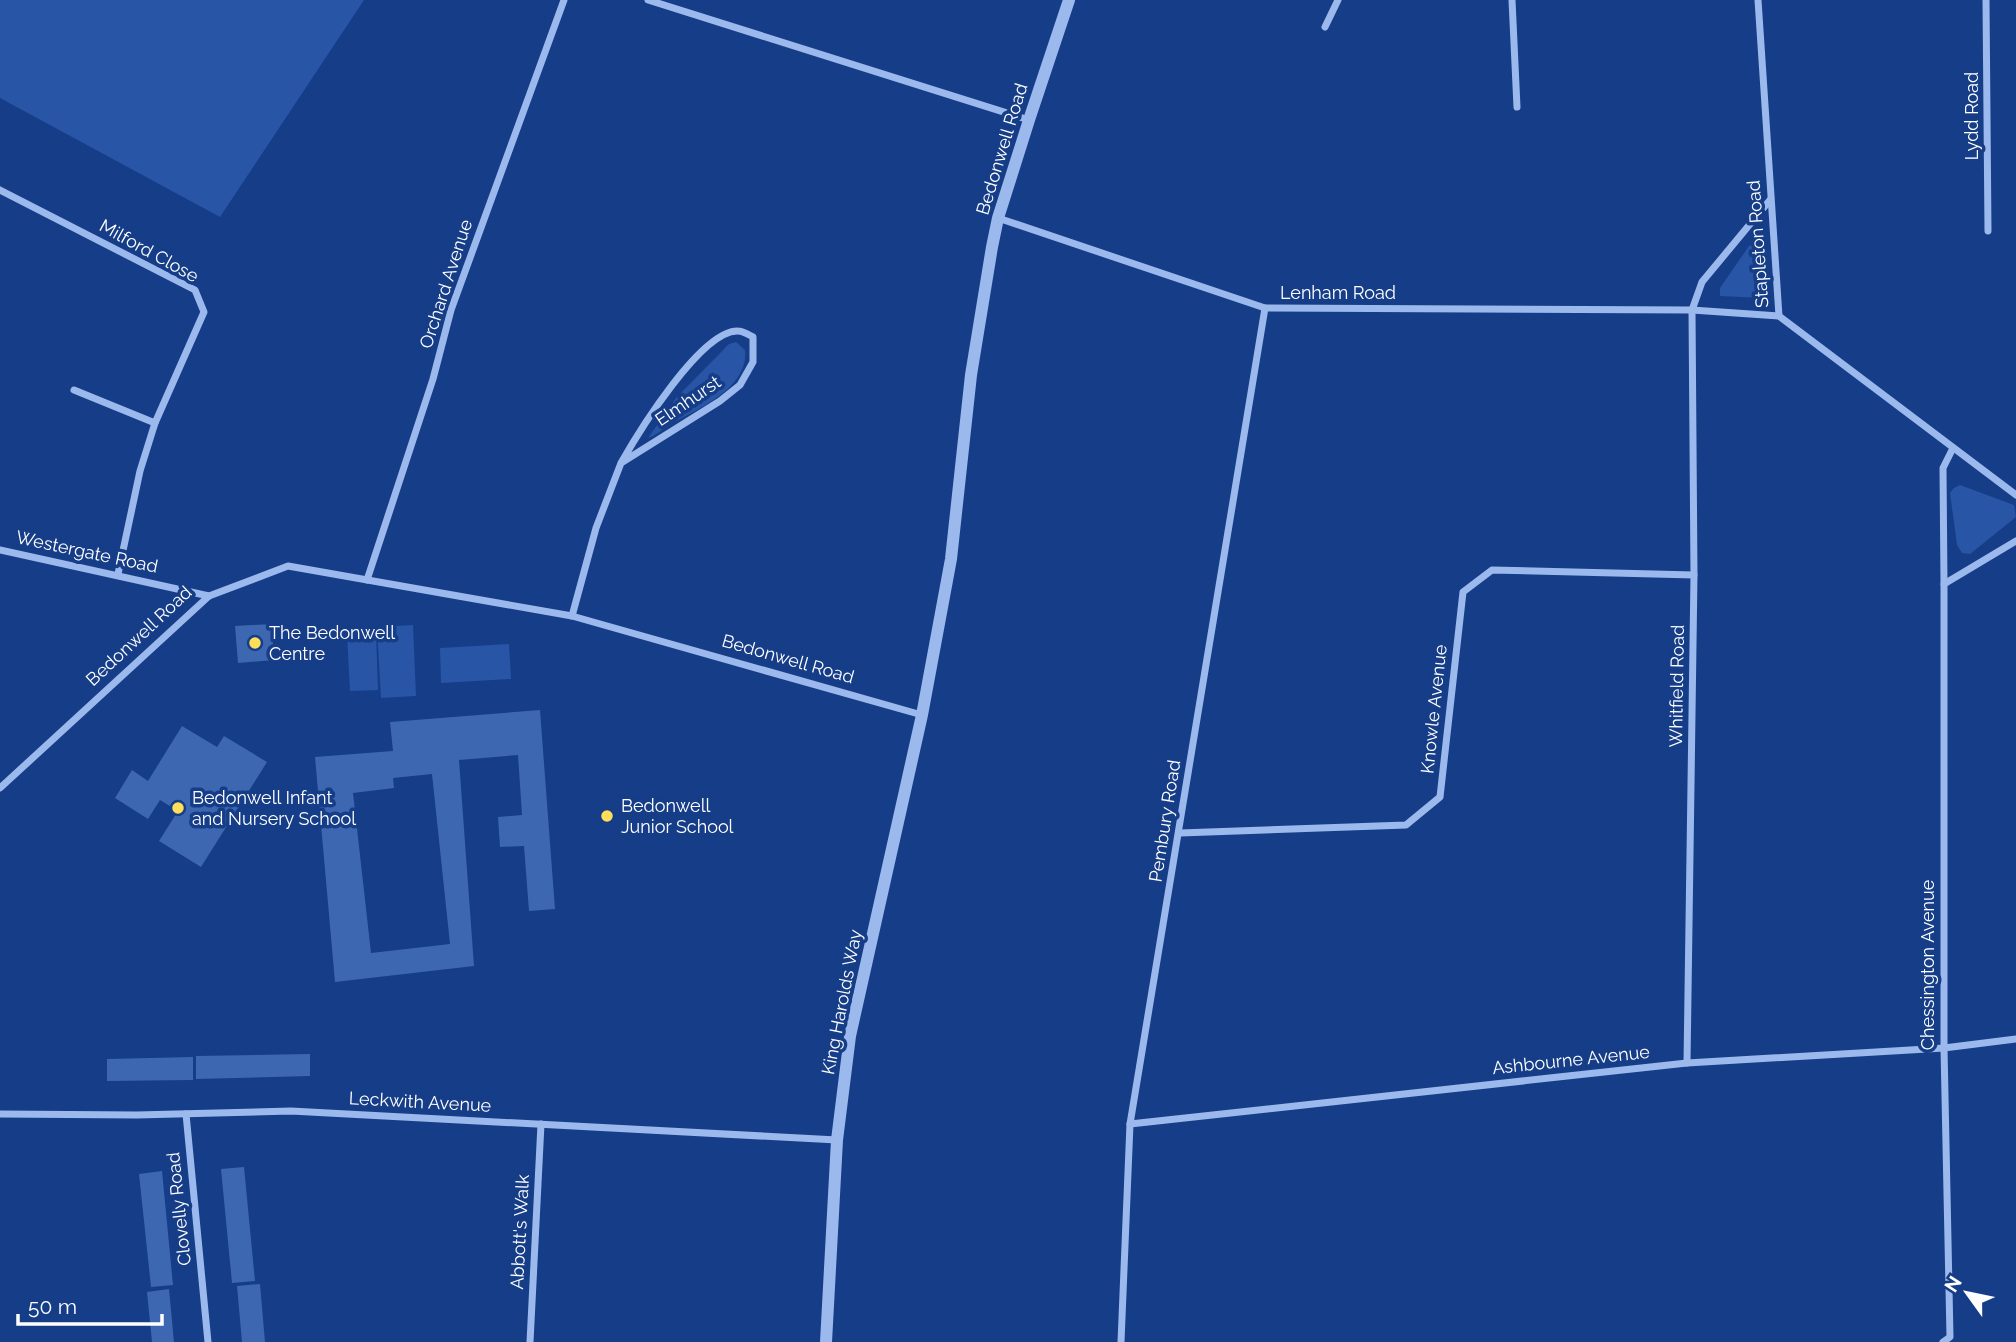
<svg xmlns="http://www.w3.org/2000/svg" width="2016" height="1342" viewBox="0 0 2016 1342" font-family="Raleway,sans-serif">
<style>
.green{fill:#2855a6}
.building{fill:#3e67b1;fill-rule:evenodd}
.lines{fill:none;stroke-linecap:round;stroke-linejoin:round}
.minor{stroke:#9cb9ee;stroke-width:7}
.tertiary{stroke:#9cb9ee;stroke-width:12}
.poi-dot{fill:#ffdf59;stroke:#163d87;stroke-width:2.5}
.labels{text-anchor:middle;stroke-width:7;stroke-linejoin:round;paint-order:stroke}
.street-label{font-size:18px;fill:#fff;stroke:#163d87}
.poi-label{font-size:18px;fill:#fff;stroke:#163d87;text-anchor:start}
</style>
<rect width="100%" height="100%" fill="#163d87"/>
<g class="green">
<path d="M0 0H364L220 217 0 98Z"/>
<path d="M1755 244 1762 248 1765 293 1762 298 1720 296V288L1749 246Z"/>
<path d="M736 342 745 350C749 388 698 409 671 424 663 429 655 436 648 438L676 398 729 344Z"/>
<path d="M1960 485 2014 505 2016 517 1970 554 1962 553 1957 545 1950 493 1954 488Z"/>
<path d="M413 625 416 696 381 698 377 627Z"/>
<path d="M376 633 378 690 350 691 347 635Z"/>
<path d="M509 644 511 679 441 683 440 648Z"/>
</g>
<g class="building">
<path d="M272 624 274 660 238 663 235 626Z"/>
<path d="M540 710 555 909 529 911 524 846 500 847 498 817 522 815 518 755 459 760 474 966 335 982 315 757 393 751 390 722ZM432 774 450 944 371 953 353 793 394 788 393 778Z"/>
<path d="M182 726 217 747 224 736 267 762 201 867 159 841 178 811 160 800 148 819 115 798 132 770 148 781Z"/>
<path d="M310 1054V1076L196 1079V1056Z"/>
<path d="M193 1057V1080L107 1081V1059Z"/>
<path d="M244 1167 255 1281 232 1283 221 1169Z"/>
<path d="M162 1171 173 1285 151 1287 139 1174Z"/>
<path d="M260 1284 265 1342H242L237 1286Z"/>
<path d="M169 1289 174 1342H152L147 1292Z"/>
</g>
<g class="lines">
<g class="minor">
<path d="M648 0 1029 120"/>
<path d="M1512 0 1517 107"/>
<path d="M1758 0 1779 316 2016 495"/>
<path d="M1986 0 1988 231"/>
<path d="M1325 27 1338 0"/>
<path d="M0 190 195 290 204 312 155 423 140 471 118 574"/>
<path d="M998 218 1265 308 1692 310 1779 316"/>
<path d="M74 390 155 423"/>
<path d="M0 550 209 596"/>
<path d="M367 580 433 379 451 310 564 0"/>
<path d="M1944 584 1943 468 1953 448"/>
<path d="M572 616 596 528 621 463 720 401 740 385 753 362V337C749 335 743 331 738 331 701 330 638 433 621 463"/>
<path d="M0 788 209 596 288 566 572 616 922 715"/>
<path d="M1180 833 1406 825 1440 797 1463 592 1492 570 1694 575"/>
<path d="M1687 1063 1694 575 1692 310 1702 282 1770 200"/>
<path d="M0 1114 137 1115 291 1111 837 1140"/>
<path d="M186 1114 208 1342"/>
<path d="M1130 1124 1687 1063 1944 1048 2016 1039"/>
<path d="M530 1342 541 1124"/>
<path d="M1121 1342 1130 1124 1265 308"/>
<path d="M1943 1342 1950 1337 1944 1048V584L2016 541"/>
</g>
<path class="tertiary" d="M826 1342 837 1140 850 1036 922 715 951 559 971 375 992 247 998 218 1029 120 1069 0"/>
</g>
<g class="poi-dot">
<circle cx="255" cy="643" r="7"/>
<circle cx="178" cy="808" r="7"/>
<circle cx="607" cy="816" r="7"/>
</g>
<g class="labels">
<g class="street-label">
<text transform="translate(1972 116) rotate(-90)" y="6">Lydd Road</text>
<text transform="translate(1002 149) rotate(-73)" y="6">Bedonwell Road</text>
<text transform="translate(1758 244) rotate(-94)" y="6">Stapleton Road</text>
<text transform="translate(149 251) rotate(29)" y="6">Milford Close</text>
<text transform="translate(446 284) rotate(-72)" y="6">Orchard Avenue</text>
<text x="1338" y="299">Lenham Road</text>
<text transform="translate(688 401) rotate(-34)" y="6">Elmhurst</text>
<text transform="translate(87 552) rotate(12)" y="6">Westergate Road</text>
<text transform="translate(139 636) rotate(-43)" y="6">Bedonwell Road</text>
<text transform="translate(788 659) rotate(16)" y="6">Bedonwell Road</text>
<text transform="translate(1677 686) rotate(-89)" y="6">Whitfield Road</text>
<text transform="translate(1434 709) rotate(-84)" y="6">Knowle Avenue</text>
<text transform="translate(1165 821) rotate(-81)" y="6">Pembury Road</text>
<text transform="translate(1928 965) rotate(-90)" y="6">Chessington Avenue</text>
<text transform="translate(842 1002) rotate(-79)" y="6">King Harolds Way</text>
<text transform="translate(1571 1060) rotate(-6)" y="6">Ashbourne Avenue</text>
<text transform="translate(420 1102) rotate(3)" y="6">Leckwith Avenue</text>
<text transform="translate(179 1209) rotate(-96)" y="6">Clovelly Road</text>
<text transform="translate(520 1232) rotate(-87)" y="6">Abbott's Walk</text>
</g>
<g class="poi-label">
<text x="269" y="639">The Bedonwell<tspan x="269" dy="21">Centre</tspan></text>
<text x="192" y="804">Bedonwell Infant<tspan x="192" dy="21">and Nursery School</tspan></text>
<text x="621" y="812">Bedonwell<tspan x="621" dy="21">Junior School</tspan></text>
</g>
</g>
<g transform="translate(1967 1293) rotate(303)" stroke="#163d87" stroke-width="5" paint-order="stroke">
<path d="M0-5L12 26L0 18L-12 26Z" fill="#ffffff"/>
<text y="-10" font-size="19" font-weight="bold" text-anchor="middle" fill="#ffffff">N</text>
</g>
<path d="M18 1314v10h144v-10" fill="none" stroke="#ffffff" stroke-width="3.5"/>
<text x="28" y="1314" font-size="21" fill="#ffffff" stroke="#163d87" stroke-width="5" paint-order="stroke">50 m</text>
</svg>
